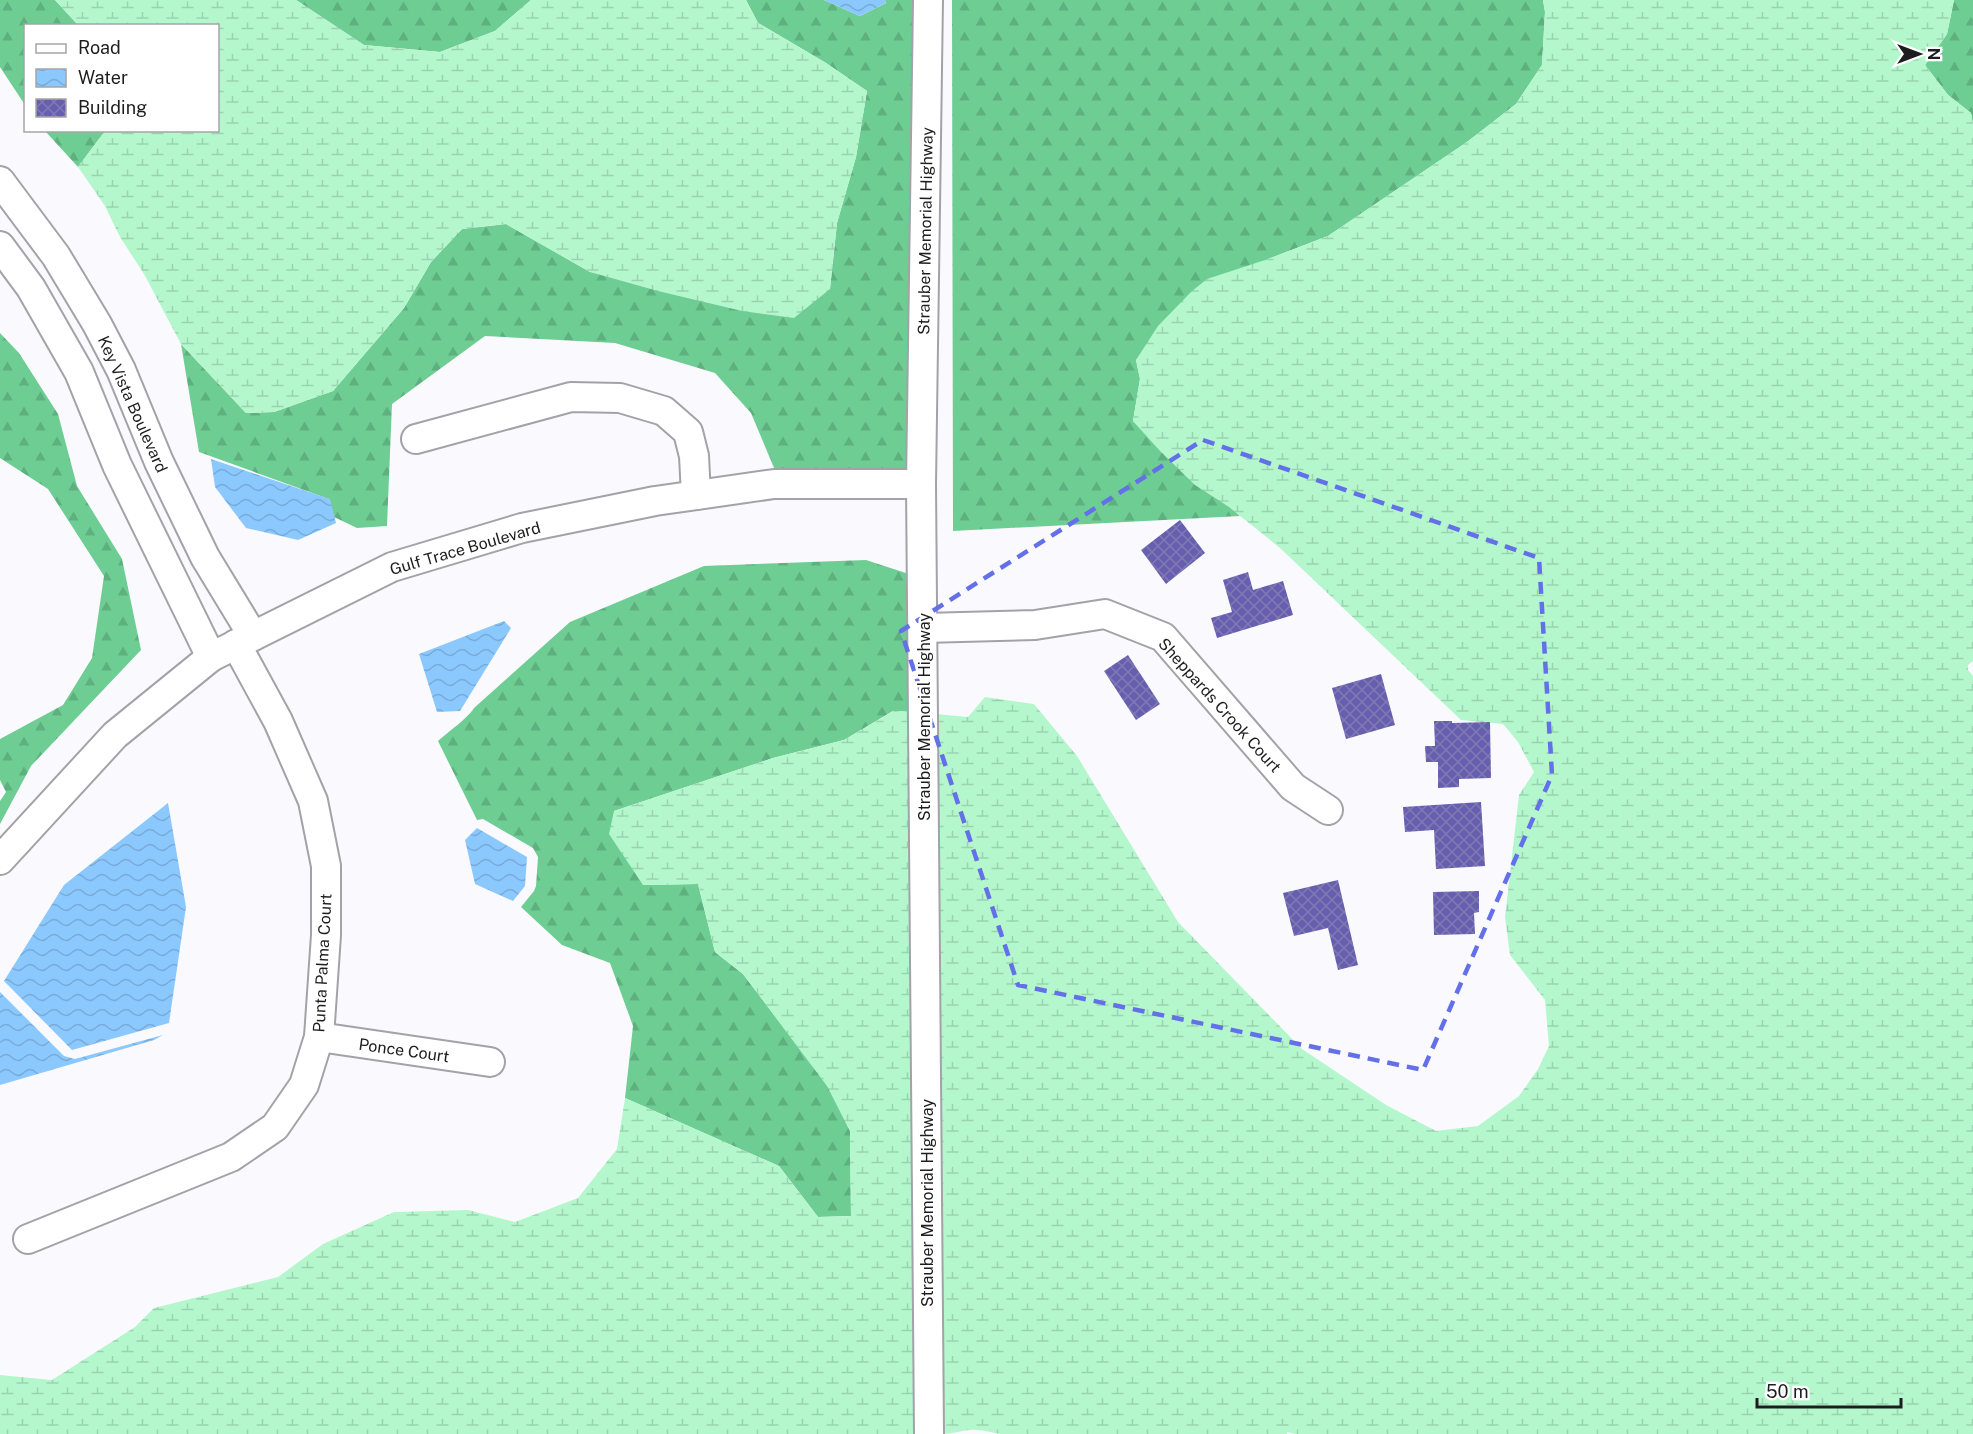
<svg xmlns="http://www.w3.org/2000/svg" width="1973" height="1434" viewBox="0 0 1973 1434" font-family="'Public Sans',sans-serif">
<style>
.forest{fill:url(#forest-firs)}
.wetland{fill:url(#wetland-marsh)}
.water{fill:url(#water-waves)}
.building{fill:url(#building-cross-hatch)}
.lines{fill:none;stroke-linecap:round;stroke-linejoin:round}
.minor-casing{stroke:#a2a2a9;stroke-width:32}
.minor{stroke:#fff;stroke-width:28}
.marked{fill:none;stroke:#6370e8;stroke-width:4.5;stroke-dasharray:12 8;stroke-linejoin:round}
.labels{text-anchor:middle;stroke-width:5;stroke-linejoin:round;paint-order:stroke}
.street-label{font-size:16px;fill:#1d1d1f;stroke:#fff}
</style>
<defs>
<pattern id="forest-firs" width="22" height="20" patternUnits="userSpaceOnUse" patternTransform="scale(1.5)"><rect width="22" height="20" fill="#6dcd93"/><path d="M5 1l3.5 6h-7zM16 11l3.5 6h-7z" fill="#5eb07e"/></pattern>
<pattern id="wetland-marsh" width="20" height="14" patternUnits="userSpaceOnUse" patternTransform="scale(1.5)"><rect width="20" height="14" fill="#b4f7cc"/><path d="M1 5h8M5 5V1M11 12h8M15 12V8" fill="none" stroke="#9ad3af"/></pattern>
<pattern id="water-waves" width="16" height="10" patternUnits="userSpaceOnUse" patternTransform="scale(1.5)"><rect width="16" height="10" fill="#8bc8fe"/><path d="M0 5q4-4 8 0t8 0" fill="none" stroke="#78abd9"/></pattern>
<pattern id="building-cross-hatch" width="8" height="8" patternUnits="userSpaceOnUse" patternTransform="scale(1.5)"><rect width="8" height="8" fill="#665eaf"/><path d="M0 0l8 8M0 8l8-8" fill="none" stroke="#807ab3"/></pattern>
</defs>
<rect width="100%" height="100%" fill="#fafafe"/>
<g class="forest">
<path d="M0 0H55L78 25 26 26 25 105 0 67Z"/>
<path d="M296 0H531L495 31 440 52 364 45Z"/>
<path d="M746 0H824L860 16 886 3 885 0H917L910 474 777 475 751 413 715 373 615 343 485 336 392 404 387 526 357 528 334 517 329 499 199 452 181 344 246 413 274 412 333 391 404 308 431 262 462 229 506 224 590 272 830 289 837 223 856 157 867 91 826 63 758 23Z"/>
<path d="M952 0H1543L1545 12 1542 65 1516 104 1467 142 1328 236 1268 259 1136 360 1140 379 1133 421 1240 516 953 531Z"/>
<path d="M1954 0H1973V124L1971 113 1948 95 1925 65 1947 34Z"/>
<path d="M45 131H105L78 167Z"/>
<path d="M0 333 19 353 58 414 77 486 122 559 141 650 31 766 0 824V801L6 792 0 780V739L63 705 92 658 104 576 48 489 0 458Z"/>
<path d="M866 560 912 575 913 712 893 711 844 740 773 758 614 811 643 885 698 884 715 952 743 974 828 1086 850 1131 851 1216 818 1217 779 1166 625 1098 633 1026 610 963 562 945 521 907 534 891 536 886 538 857 533 848 483 819 477 820 438 741C448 732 468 718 474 708L570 622 704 566Z"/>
</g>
<g class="wetland">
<path d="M55 0H296L364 45 440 52 495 31 531 0H746L758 23 826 63 867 91 856 157 837 223 830 289 794 318 742 311 658 291 590 272 506 224 462 229 431 262 404 308 333 391 274 412 246 413 181 344 144 274 120 237 105 206 78 167 105 131 218 130V26L78 25Z"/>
<path d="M1543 0H1954L1947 34 1925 65 1948 95 1971 113 1973 124V661L1968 665V670L1973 676V1434H1295L1287 1432V1434H999C989 1432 980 1429 970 1430 959 1431 952 1434 941 1434L936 714 968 717 985 697 1034 704 1077 756 1178 922 1302 1049 1386 1105 1436 1131 1478 1126 1519 1096 1538 1069 1549 1046 1545 1000 1510 955 1505 917 1519 795 1534 772 1518 742 1503 724 1461 720 1280 548 1229 507 1195 485 1160 451 1133 421 1140 379 1136 360 1158 326 1192 291 1207 279 1268 259 1328 236 1467 142 1516 104 1542 65 1545 12Z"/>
<path d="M894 711 913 712 918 1434H0V1375L52 1380 135 1327 154 1308 278 1277 323 1244 394 1212 468 1210 515 1222 578 1198 617 1149 625 1098 779 1166 818 1217 851 1216 850 1131 827 1086 743 974 715 952 698 884 643 885 609 834 614 811 773 758 844 740Z"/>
</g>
<g class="water">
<path d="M824 0H885L886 3 860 16Z"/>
<path d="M211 459 330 499 336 523 298 540 246 528 215 487Z"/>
<path d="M504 621 511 628 460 711 437 712 419 654Z"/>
<path d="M168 803 186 907 169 1023 72 1050 4 981 64 885Z"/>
<path d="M477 828 527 857 525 886 513 901 475 884 465 840Z"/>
<path d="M0 992 64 1056 75 1059 163 1035 154 1040 0 1085Z"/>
</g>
<g class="building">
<path d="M1180 520 1205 553 1166 584 1141 550Z"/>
<path d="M1248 572 1253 590 1283 581 1293 615 1217 638 1211 618 1232 612 1223 580Z"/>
<path d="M1128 655 1160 704 1136 720 1104 671Z"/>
<path d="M1381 674 1395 725 1346 739 1332 688Z"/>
<path d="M1434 721H1452V723L1490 722 1491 778 1459 779V787L1438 788V762H1426L1425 746H1435Z"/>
<path d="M1481 802 1485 866 1436 869 1434 830 1405 832 1403 807Z"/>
<path d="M1338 880 1358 965 1338 970 1328 928 1294 936 1283 893Z"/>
<path d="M1479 891V912L1474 913 1475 934 1434 935 1433 892Z"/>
</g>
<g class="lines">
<g class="minor-casing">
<g id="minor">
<path d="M928 0 921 484 929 1434"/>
<path d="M0 181 56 256 97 324 121 370 159 462 205 557 253 636"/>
<path d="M0 246 31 288 79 372 117 465 211 657"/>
<path d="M416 439 571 397 620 398 664 411 688 432 694 456 696 495"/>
<path d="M924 628 1035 625 1105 614 1163 637 1293 787 1328 810"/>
<path d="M0 860 115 735 211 657 392 567 522 528 655 501 774 484H921"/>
<path d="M319 1037 490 1062"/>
<path d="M28 1239 231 1157 275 1127 304 1085 319 1037 326 935V866L313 801 278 721 236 644"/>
</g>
</g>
<use href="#minor" class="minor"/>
</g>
<path class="marked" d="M1203 440 1539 558 1552 775 1423 1070 1018 985 901 631Z"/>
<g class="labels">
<g class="street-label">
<text transform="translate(925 231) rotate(-89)" y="6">Strauber Memorial Highway</text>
<text transform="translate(133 404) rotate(66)" y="6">Key Vista Boulevard</text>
<text transform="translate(465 548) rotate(-16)" y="6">Gulf Trace Boulevard</text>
<text transform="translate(1220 705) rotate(48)" y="6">Sheppards Crook Court</text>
<text transform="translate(924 717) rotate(-90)" y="6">Strauber Memorial Highway</text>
<text transform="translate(322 963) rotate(-87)" y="6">Punta Palma Court</text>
<text transform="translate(404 1050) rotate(8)" y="6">Ponce Court</text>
<text transform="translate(927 1203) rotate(-90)" y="6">Strauber Memorial Highway</text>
</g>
</g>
<rect x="24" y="24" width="195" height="108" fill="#ffffff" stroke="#a5a5a5" stroke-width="1.5"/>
<rect x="36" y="44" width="30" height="9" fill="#ffffff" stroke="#a5a5a5" stroke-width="1.5"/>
<text x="78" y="54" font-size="18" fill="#1d1d1f">Road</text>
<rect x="36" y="69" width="30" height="18" fill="url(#water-waves)" stroke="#a5a5a5" stroke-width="1.5"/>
<text x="78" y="84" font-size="18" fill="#1d1d1f">Water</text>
<rect x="36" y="99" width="30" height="18" fill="url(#building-cross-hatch)" stroke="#a5a5a5" stroke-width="1.5"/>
<text x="78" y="114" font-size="18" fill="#1d1d1f">Building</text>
<g transform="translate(1919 54) rotate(90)" stroke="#ffffff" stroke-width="4.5" paint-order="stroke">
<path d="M0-4.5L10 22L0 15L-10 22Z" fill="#1d1d1f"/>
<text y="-9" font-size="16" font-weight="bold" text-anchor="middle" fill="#1d1d1f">N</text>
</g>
<path d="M1757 1398v9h144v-9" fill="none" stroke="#1d1d1f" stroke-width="3"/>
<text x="1766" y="1398" font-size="18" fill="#1d1d1f" stroke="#ffffff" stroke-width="4.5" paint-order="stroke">50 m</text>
</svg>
